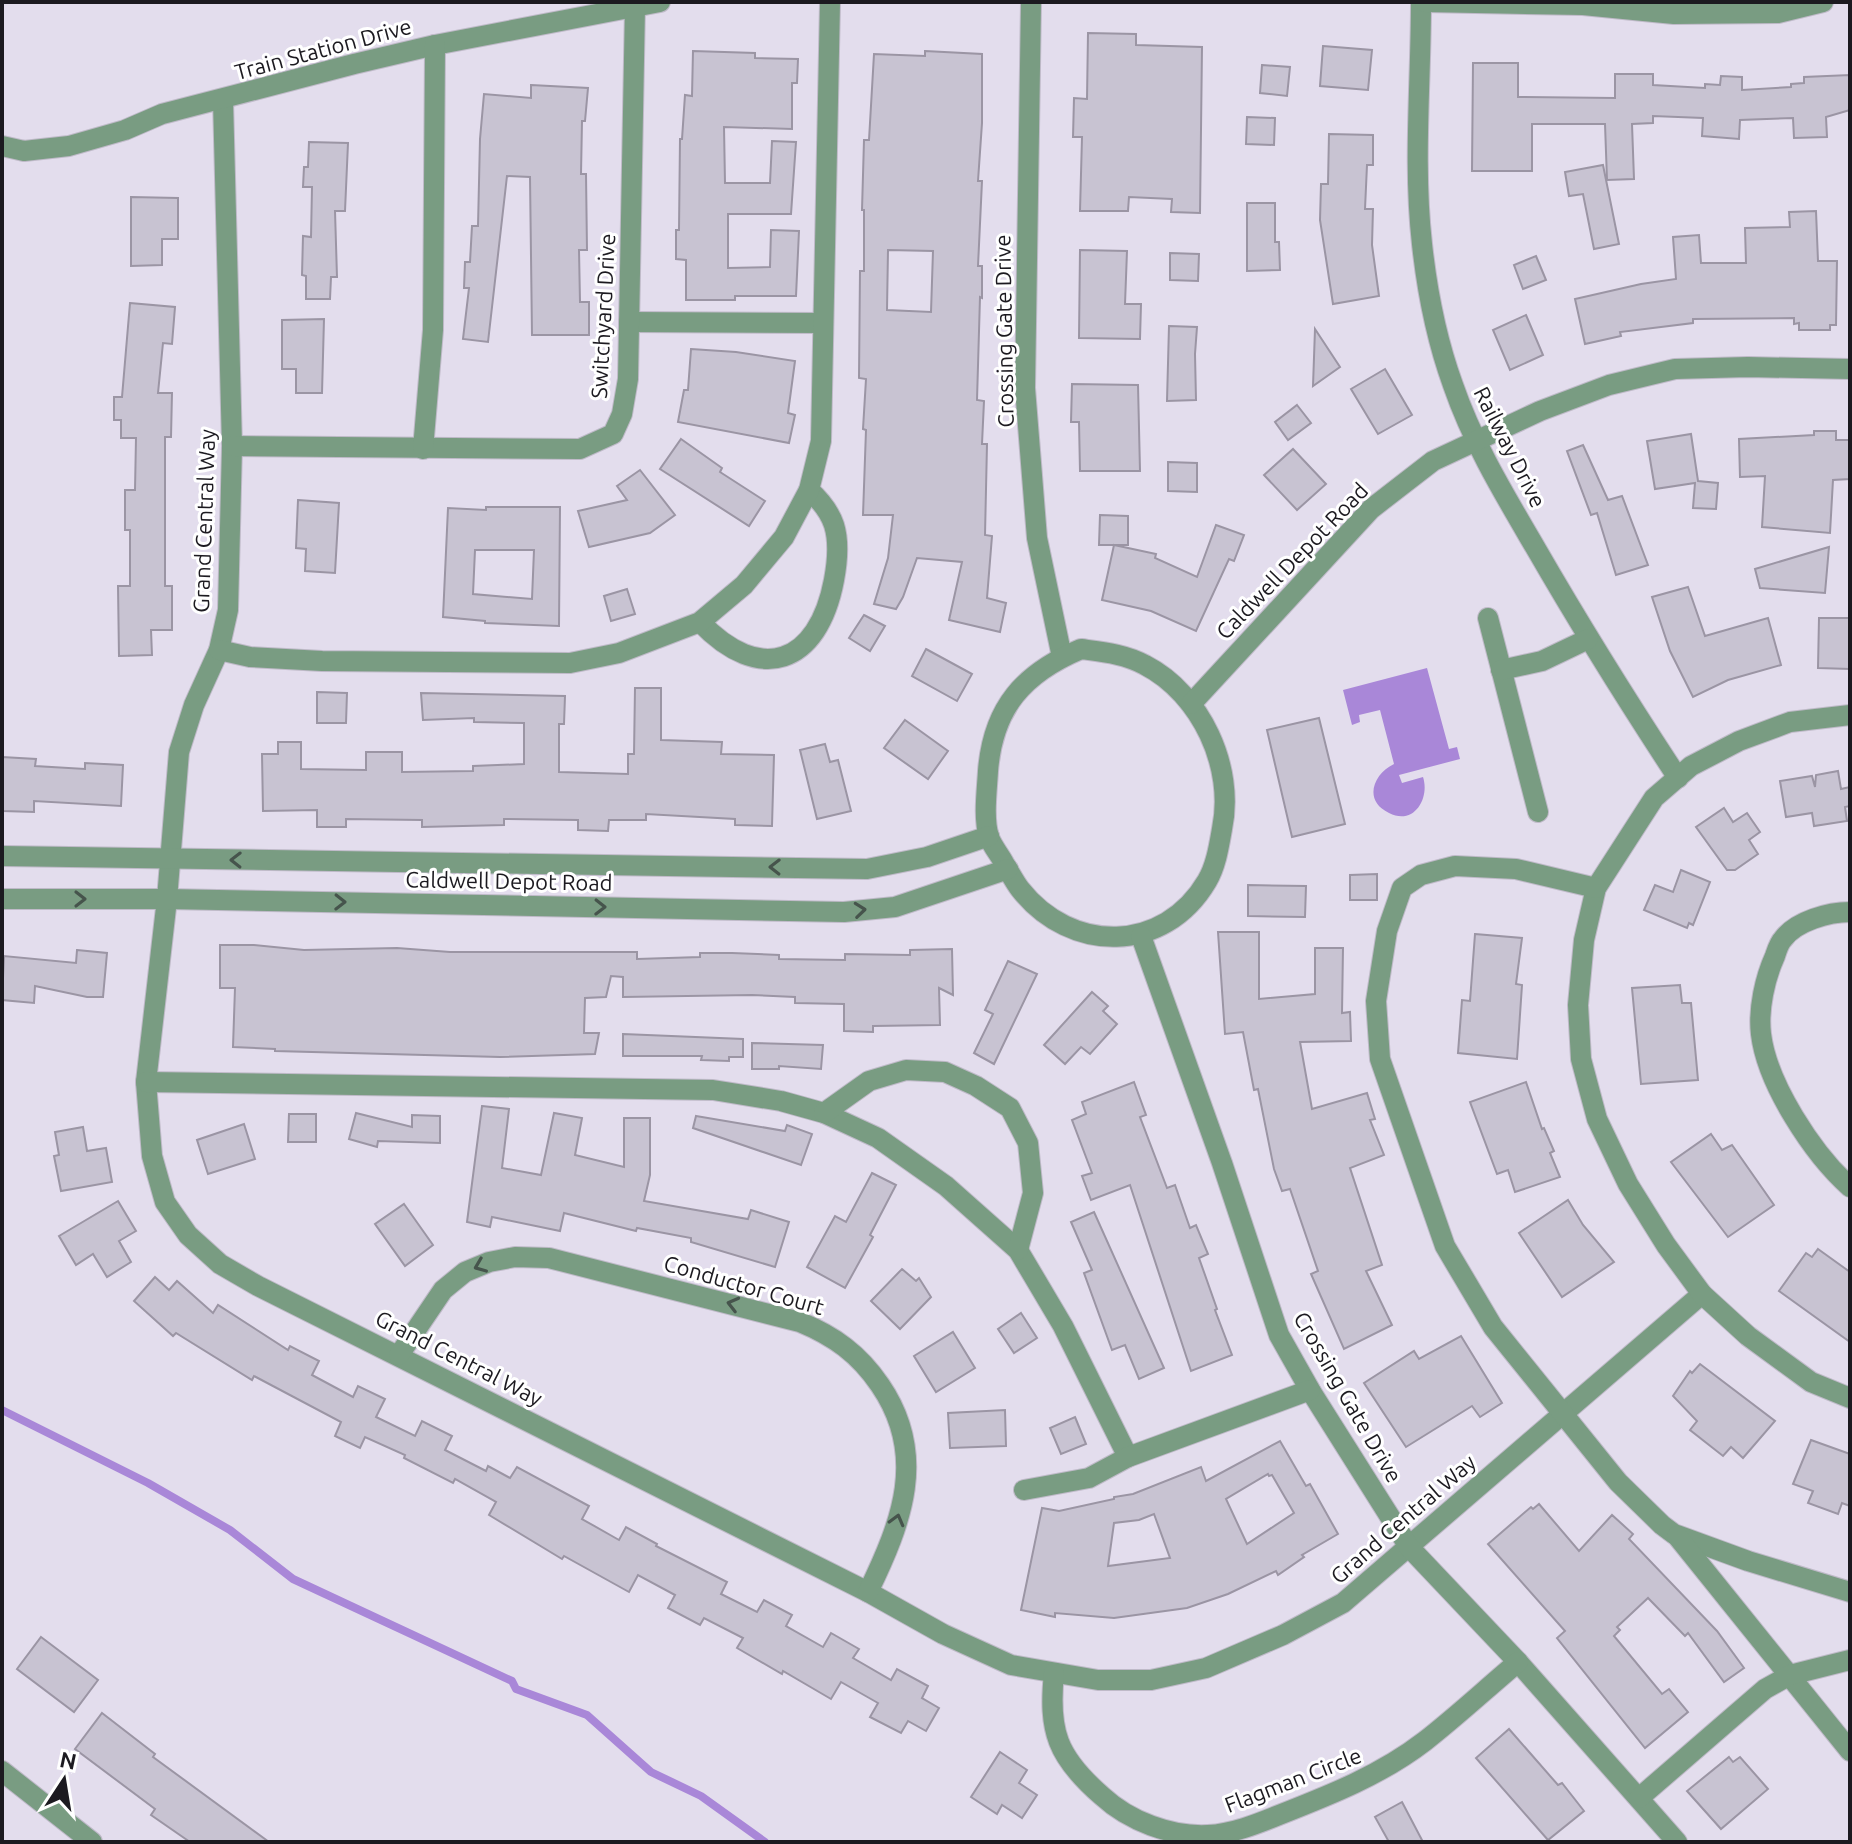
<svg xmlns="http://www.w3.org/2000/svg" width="1852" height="1844" viewBox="0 0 1852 1844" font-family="Ubuntu,sans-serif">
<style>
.water{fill:#a987d8}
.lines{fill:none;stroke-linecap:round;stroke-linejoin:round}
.stream{stroke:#a987d8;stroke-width:8}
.building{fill:#c8c3d2;stroke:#9b95a4;stroke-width:2;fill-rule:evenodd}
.minor-casing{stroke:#bfbac8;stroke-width:22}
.minor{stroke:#799c82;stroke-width:20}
.oneway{stroke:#46544c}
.labels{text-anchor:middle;stroke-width:6;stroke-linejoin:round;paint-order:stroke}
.street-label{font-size:22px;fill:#1c1a20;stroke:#fff}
</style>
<rect width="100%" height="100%" fill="#e3dded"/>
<path class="water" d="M1427 668 1449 749 1457 747 1460 759 1399 775 1402 783 1423 777C1430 798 1414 826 1389 813 1363 801 1373 774 1394 764L1380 710 1359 715 1360 722 1352 725 1343 690Z"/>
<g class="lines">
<path class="stream" d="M2 1410 148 1483 230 1530 293 1579 512 1681 516 1689 587 1715 651 1772 701 1796 765 1842"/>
</g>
<g class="building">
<path d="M1088 33 1136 34V45L1202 47 1200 213 1171 212 1172 199 1129 197 1128 211H1080L1082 137H1073L1074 98 1087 99Z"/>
<path d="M1323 46 1372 50 1368 90 1320 86Z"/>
<path d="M693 51 755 53V58L798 59 797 83H792V129L724 127 725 183H770L772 141 796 142 791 214H728V268L770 267 771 230 799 231 796 296H735V300H686V260L676 259V230H679L680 139H682L685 95 692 96Z"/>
<path d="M925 51 982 54V123L978 181H982L978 266H982V298L980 297 977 400 984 401 982 444H987L985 535 992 536 987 598 1006 603 1000 632 949 620 962 562 917 558 903 597 896 609 874 604 888 558 893 515H863L866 430 863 429 866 379 859 378 860 271H864V210H862L864 140H869L874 54 925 56ZM888 250 933 251 931 312 887 310Z"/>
<path d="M1473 63H1518V97L1615 98V74H1653V85L1705 88V84L1720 85 1721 76 1742 77V90L1791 87V84L1804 83V77L1850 75V110L1826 117 1827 137 1794 138 1793 118 1740 120 1739 139 1702 136 1703 118 1653 116V123L1632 124 1634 179 1607 180 1605 124H1532V171H1472Z"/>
<path d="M1262 65 1290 67 1287 96 1260 93Z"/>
<path d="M531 85 588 88 585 121H582L581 174H586L587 250H579L580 302H589V335H532L530 177 507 176 488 342 463 339 469 288H464L465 262H470L472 226H478L480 139 484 94 531 98Z"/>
<path d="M1247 117 1275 118 1274 145 1246 144Z"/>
<path d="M1329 134 1373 135V165H1367L1365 209H1373L1372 245 1379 296 1333 304 1320 220 1321 184H1328Z"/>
<path d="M309 142 348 143 345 211H335L337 277H331L330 299H306V276L302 275 303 236 311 237 312 187H303L304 167H308Z"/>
<path d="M1603 165 1619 244 1594 249 1583 194 1569 196 1565 172Z"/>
<path d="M131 197 178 198V239H162V265L131 266Z"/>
<path d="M1247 203H1275V242H1279L1280 270 1247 271Z"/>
<path d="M1816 211 1818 261H1837L1836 325H1830V330H1799V323L1794 324V318L1693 319V323L1620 332 1621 336 1585 344 1575 299 1641 284 1676 279 1673 237 1699 235 1701 263H1746L1745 228 1790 227 1789 212Z"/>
<path d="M1080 250 1127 251 1125 304H1141L1140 339 1079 338Z"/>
<path d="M1170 253 1199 254 1198 281 1170 280Z"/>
<path d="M1536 256 1546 280 1523 289 1514 265Z"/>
<path d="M130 303 175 307 172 344 163 343 158 393H172L171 437H165V586H172V630H151L152 655 119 656 118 586H130V530H125V490H135L136 438H121V420H114V397H122Z"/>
<path d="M1526 315 1543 355 1510 370 1493 330Z"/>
<path d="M324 319 322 393H296V369H282V320Z"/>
<path d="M1169 326 1197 327 1195 354 1196 400 1167 401Z"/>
<path d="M1315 329 1340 367 1313 386Z"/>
<path d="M691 349 736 352 795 361 788 413 795 415 789 443 678 422 684 390H688Z"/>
<path d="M1385 369 1412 415 1378 434 1351 389Z"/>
<path d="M1072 384 1138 385 1140 471H1080L1079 422H1071Z"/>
<path d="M1297 405 1311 423 1288 440 1275 422Z"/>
<path d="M1814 431H1836V440H1850V479L1833 480 1830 533 1762 527 1765 476 1740 477 1739 439 1814 435Z"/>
<path d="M1691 434 1698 481 1718 483 1716 509 1693 508 1695 483 1655 489 1647 441Z"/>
<path d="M681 439 722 468 720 472 765 501 749 526 660 469Z"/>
<path d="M1583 445 1608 500 1622 496 1648 565 1616 575 1597 513 1591 515 1567 451Z"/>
<path d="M1293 449 1326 484 1297 510 1264 475Z"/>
<path d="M1168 462 1197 463V492L1168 491Z"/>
<path d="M640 470 675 515 650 533 589 547 578 511 627 500 617 486Z"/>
<path d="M298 500 339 503 335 573 305 571 306 549 296 548Z"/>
<path d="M486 507H560L559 626 485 623V621L443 617 448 508 486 510ZM475 550H534L532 599 473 594Z"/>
<path d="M1100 515 1128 516V545H1099Z"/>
<path d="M1216 525 1244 535 1234 561 1229 559 1196 631 1151 611 1102 600 1114 545 1156 554 1155 558 1197 577Z"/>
<path d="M1829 547 1825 593 1760 588 1755 569Z"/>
<path d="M1688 587 1705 636 1768 618 1781 665 1728 680 1693 697 1670 651 1652 597Z"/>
<path d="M627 589 635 614 611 621 604 596Z"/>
<path d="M864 615 885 626 870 651 849 638Z"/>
<path d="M1819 618H1850V669L1818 668Z"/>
<path d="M926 649 972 674 957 701 912 676Z"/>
<path d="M635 688H661V740L722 742 721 754 774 755 772 826 735 825V819L646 814V820H609L608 831 578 830V820L504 819V825L422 827V820L346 819V827H317V810L263 811 262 754H278V742H301V769L366 770V752H402V772L473 771V766L524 764V723L474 722V718L423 720 421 693 565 696 564 724H559V772L628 774V754H634Z"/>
<path d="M317 692 347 693 346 723H317Z"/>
<path d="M1319 718 1345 824 1292 837 1267 730Z"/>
<path d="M905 720 948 751 928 779 884 748Z"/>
<path d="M825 744 830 762 838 760 851 811 817 819 800 750Z"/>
<path d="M2 757 36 759 35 766 85 769V763L123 765 121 806 34 801V812L3 811Z"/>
<path d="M1838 771 1841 789 1850 787V806L1845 807 1847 821 1814 826 1812 813 1786 817 1780 781 1812 776 1815 787 1816 775Z"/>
<path d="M1724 808 1733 822 1747 813 1760 832 1749 840 1758 854 1735 870H1727L1696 827Z"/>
<path d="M1681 870 1710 882 1693 925 1689 923 1687 928 1644 910 1655 885 1673 892Z"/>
<path d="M1377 874V900H1350V875Z"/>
<path d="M1248 885 1306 886 1305 917 1248 916Z"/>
<path d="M1218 932H1259V999L1315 994V948H1343L1342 1013 1350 1012 1351 1041 1300 1042 1312 1109 1367 1093 1375 1119 1370 1120 1384 1155 1350 1168 1382 1265 1366 1271 1392 1325 1344 1349 1311 1274 1318 1271 1290 1189 1282 1191 1274 1169 1258 1089 1254 1090 1243 1032 1225 1034Z"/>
<path d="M1475 934 1522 938 1516 984 1522 985 1517 1059 1458 1053 1462 1000 1470 1001Z"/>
<path d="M220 945H254L304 950 397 948 450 952H637V959L700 957V953H732L779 955V959L845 960V954L910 955V950L952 949 953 995 939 988 940 1025 873 1026V1032L844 1031V1004L795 1003V997L752 995 623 997V977L611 976 606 997 585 998 584 1033H599L595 1054 500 1057 275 1051V1049L233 1047 235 988H220Z"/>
<path d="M77 950 107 953 103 997H87L35 986 34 1003 2 1000 4 956 76 963Z"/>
<path d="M1008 961 1037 974 994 1064 974 1053 993 1014 985 1010Z"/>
<path d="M1680 985 1682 1003H1691L1698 1080 1641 1084 1632 988Z"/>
<path d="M1092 992 1108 1006 1103 1011 1117 1024 1090 1054 1081 1047 1065 1064 1044 1045Z"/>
<path d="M623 1034 743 1039V1057H729V1061L701 1060 702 1056H623Z"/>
<path d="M752 1043 823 1045 821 1069 779 1066V1069H752Z"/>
<path d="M1134 1082 1146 1115 1140 1117 1167 1188 1175 1185 1190 1228 1196 1225 1208 1254 1199 1258 1217 1309 1215 1310 1232 1355 1191 1371 1130 1185 1091 1200 1082 1176 1092 1173 1072 1120 1086 1114 1082 1102Z"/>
<path d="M1526 1082 1542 1129 1544 1128 1554 1151 1550 1153 1560 1177 1515 1192 1508 1170 1497 1174 1470 1102Z"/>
<path d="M482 1106 509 1109 502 1168 541 1175 554 1113 582 1118 575 1155 624 1167V1118H650V1175L644 1201 748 1219 751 1210 789 1222 775 1267 691 1242V1238L637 1228 636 1231 564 1213 560 1231 492 1217 490 1227 467 1222Z"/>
<path d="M356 1113 412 1127V1115L440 1116V1143L378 1141 377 1147 349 1139Z"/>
<path d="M289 1114H316V1142H288Z"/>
<path d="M696 1116 785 1131 787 1125 812 1134 801 1165 693 1128Z"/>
<path d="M244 1124 255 1159 208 1174 197 1140Z"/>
<path d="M83 1127 87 1151 106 1148 112 1182 61 1191 54 1156 59 1155 55 1132Z"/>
<path d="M1711 1134 1722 1150 1732 1145 1774 1205 1728 1237 1671 1162Z"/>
<path d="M872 1173 896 1185 870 1235 873 1237 845 1288 807 1267 835 1216 846 1222Z"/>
<path d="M1568 1200 1583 1225 1614 1262 1562 1297 1519 1233Z"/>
<path d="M118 1201 136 1231 119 1241 131 1262 107 1277 93 1254 76 1265 59 1236Z"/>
<path d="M404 1204 433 1245 405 1266 375 1224Z"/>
<path d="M1094 1212 1164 1368 1139 1379 1125 1345 1112 1350 1084 1273 1092 1270 1071 1222Z"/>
<path d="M1818 1249 1850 1272V1342L1779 1291 1806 1253 1812 1257Z"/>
<path d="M902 1269 916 1281 919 1278 931 1297 900 1329 871 1301Z"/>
<path d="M155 1277 169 1290 177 1281 213 1313 218 1305 288 1350 290 1346 319 1361 312 1375 353 1397 358 1386 385 1399 376 1417 415 1436 422 1421 452 1436 445 1450 486 1471 488 1466 510 1478 517 1467 589 1506 582 1519 619 1540 626 1527 657 1544 656 1546 727 1582 721 1594 757 1612 764 1600 792 1615 786 1626 823 1647 831 1633 859 1649 853 1658 891 1680 897 1669 928 1686 922 1698 939 1708 926 1731 908 1721 901 1733 870 1717 878 1703 841 1682 831 1699 783 1671 782 1674 737 1648 743 1638 704 1618 700 1625 668 1608 675 1595 638 1575 629 1592 564 1556 562 1559 489 1515 496 1502 455 1479 453 1483 404 1458 405 1455 365 1437 360 1448 335 1436 341 1422 254 1376 252 1380 176 1333 173 1336 134 1301Z"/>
<path d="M1021 1313 1037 1338 1014 1353 998 1329Z"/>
<path d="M953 1332 975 1368 936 1392 914 1356Z"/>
<path d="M1461 1336 1502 1403 1480 1417 1472 1406 1406 1447 1364 1383 1414 1351 1419 1359Z"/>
<path d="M1700 1364 1775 1421 1743 1458 1731 1447 1723 1456 1690 1430 1697 1421 1673 1396 1690 1371 1692 1373Z"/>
<path d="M1005 1410 1006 1446 950 1448 948 1413Z"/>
<path d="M1075 1417 1086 1444 1061 1454 1050 1428Z"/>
<path d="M1811 1440 1850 1454V1506L1842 1503 1838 1514 1808 1503 1813 1491 1793 1484Z"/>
<path d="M1280 1441 1306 1486 1310 1484 1338 1534 1302 1555 1304 1557 1278 1575 1276 1571 1228 1594 1187 1608 1114 1618 1055 1613V1617L1021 1610 1042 1508 1059 1511 1114 1499V1497L1133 1494 1201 1467 1206 1481ZM1268 1474 1269 1476 1272 1475 1294 1513 1247 1544 1226 1499ZM1154 1514 1170 1558 1108 1566 1114 1523 1139 1520Z"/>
<path d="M1539 1504 1579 1551 1612 1515 1633 1534 1629 1539 1717 1631 1744 1668 1724 1682 1688 1633 1685 1636 1648 1598 1617 1627 1620 1630 1614 1636 1662 1694 1669 1689 1688 1712 1645 1748 1557 1638 1565 1631 1488 1544 1531 1507 1533 1509Z"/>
<path d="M41 1637 98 1680 74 1712 17 1669Z"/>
<path d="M102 1713 155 1754 153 1757 269 1842H190L151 1815 155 1809 75 1749Z"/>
<path d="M1509 1729 1558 1785 1562 1783 1584 1811 1548 1840 1476 1758Z"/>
<path d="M1000 1752 1027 1770 1019 1783 1037 1795 1022 1818 1002 1805 997 1814 971 1797Z"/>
<path d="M1729 1757 1733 1762 1740 1757 1768 1789 1721 1829 1687 1791Z"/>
<path d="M1402 1802 1423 1842H1389L1375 1817Z"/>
</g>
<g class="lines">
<g class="minor-casing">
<g id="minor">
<path d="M1031 2 1025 388 1037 538 1062 657"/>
<path d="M1421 2C1421 82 1413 164 1422 244 1427 290 1437 341 1453 385 1473 443 1504 494 1535 547 1580 625 1628 702 1678 778"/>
<path d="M1425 2 1583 5 1674 14 1778 13 1823 2"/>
<path d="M223 100 232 446 228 610 219 650 194 705 179 752 167 899 146 1082 152 1156 165 1202 188 1235 220 1264 258 1286 868 1592 943 1634 1011 1665 1098 1680H1151L1206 1668 1283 1635 1343 1603 1702 1294"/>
<path d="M2 146 24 151 69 146 125 130 162 114 354 64 435 45 660 2"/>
<path d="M629 322 823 323"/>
<path d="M232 446 580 449 613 434 622 414 628 379 635 6"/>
<path d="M423 449 433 330 435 45"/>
<path d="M1488 618 1538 812"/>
<path d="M700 622C760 685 818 665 834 580 837 564 839 541 834 525 829 510 820 500 809 490"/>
<path d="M1081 649C1103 652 1125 654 1145 665 1201 694 1235 767 1222 829 1219 846 1216 866 1207 881 1164 954 1071 954 1020 889 1014 881 1009 871 1004 863 1000 855 992 846 989 837 983 818 987 790 988 771 993 707 1024 673 1081 649Z"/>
<path d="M219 650 250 657 322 661 570 663 619 653 700 622 744 585 784 537 809 490 821 441 830 2"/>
<path d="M1501 670 1542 661 1588 639"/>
<path d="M1191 704 1371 509 1433 461 1540 411 1609 385 1675 369 1748 367 1850 369"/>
<path d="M1850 715 1790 722 1739 741 1691 766 1654 798 1596 888 1584 940 1578 1005 1581 1059 1597 1119 1628 1184 1666 1245 1702 1294 1748 1336 1811 1382 1850 1398"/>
<path d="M2 856 867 869 927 857 989 836"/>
<path d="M1596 888 1516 869 1455 866 1421 875 1402 888 1387 931 1376 1001 1380 1059 1445 1246 1493 1327 1618 1482 1662 1525 1674 1534 1748 1561 1850 1592"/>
<path d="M2 899H167L844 912 895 907 1008 869"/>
<path d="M1850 912C1829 912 1796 921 1783 939 1779 943 1777 950 1775 956 1765 978 1758 1009 1761 1034 1767 1084 1813 1154 1850 1187"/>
<path d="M1141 936 1222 1163 1279 1335 1310 1390 1409 1547 1518 1662 1677 1842"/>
<path d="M146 1082 713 1090 781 1101 824 1113 878 1138 946 1186 1018 1250 1063 1326 1128 1457"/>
<path d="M824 1113 869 1081 906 1070 945 1072 976 1086 1010 1108 1028 1143 1033 1193 1018 1250"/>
<path d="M399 1355 443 1290 465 1272 489 1262 515 1257 549 1258 800 1322C834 1336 859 1354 880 1385 928 1455 902 1522 868 1592"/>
<path d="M1024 1490 1089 1478 1128 1457 1310 1390"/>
<path d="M1677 1536 1850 1751"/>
<path d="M1054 1673C1048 1731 1057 1757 1102 1796 1129 1821 1171 1837 1208 1835 1232 1834 1257 1824 1279 1815 1330 1795 1381 1775 1425 1741 1457 1716 1487 1688 1518 1662"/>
<path d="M2 1771 92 1842"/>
<path d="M1639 1798 1765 1689 1790 1675 1850 1660"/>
</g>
</g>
<use href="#minor" class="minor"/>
</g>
<defs><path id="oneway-chevron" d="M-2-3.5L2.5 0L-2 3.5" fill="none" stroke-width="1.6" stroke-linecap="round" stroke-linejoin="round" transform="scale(2)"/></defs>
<g class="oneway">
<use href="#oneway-chevron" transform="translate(236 860) rotate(-179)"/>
<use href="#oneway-chevron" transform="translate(775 867) rotate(-179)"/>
<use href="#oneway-chevron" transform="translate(80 899)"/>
<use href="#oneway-chevron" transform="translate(340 902) rotate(1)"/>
<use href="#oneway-chevron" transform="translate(600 907) rotate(1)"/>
<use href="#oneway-chevron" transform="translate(860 910) rotate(-6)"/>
<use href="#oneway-chevron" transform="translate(480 1266) rotate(158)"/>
<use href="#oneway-chevron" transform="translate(733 1304) rotate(-166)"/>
<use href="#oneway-chevron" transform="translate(897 1520) rotate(-75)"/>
</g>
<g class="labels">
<g class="street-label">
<text transform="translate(323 49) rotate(-15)" y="8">Train Station Drive</text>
<text transform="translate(603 316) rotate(-87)" y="8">Switchyard Drive</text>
<text transform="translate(1004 331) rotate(-91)" y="8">Crossing Gate Drive</text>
<text transform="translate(1510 447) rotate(63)" y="8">Railway Drive</text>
<text transform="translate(204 521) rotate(-88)" y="8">Grand Central Way</text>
<text transform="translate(1292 561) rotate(-46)" y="8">Caldwell Depot Road</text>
<text transform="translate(509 881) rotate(1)" y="8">Caldwell Depot Road</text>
<text transform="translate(744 1285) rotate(16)" y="8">Conductor Court</text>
<text transform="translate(459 1358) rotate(27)" y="8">Grand Central Way</text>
<text transform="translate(1348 1397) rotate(60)" y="8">Crossing Gate Drive</text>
<text transform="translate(1403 1519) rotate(-41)" y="8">Grand Central Way</text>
<text transform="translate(1293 1780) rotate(-21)" y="8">Flagman Circle</text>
</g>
</g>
<rect width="1852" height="1844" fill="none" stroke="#1c1a20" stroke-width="8"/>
<g transform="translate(64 1780) rotate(12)" stroke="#ffffff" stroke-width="6" paint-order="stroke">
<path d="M0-6L14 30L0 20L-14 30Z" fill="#1c1a20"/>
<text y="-12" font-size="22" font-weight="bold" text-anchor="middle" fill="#1c1a20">N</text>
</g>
</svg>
